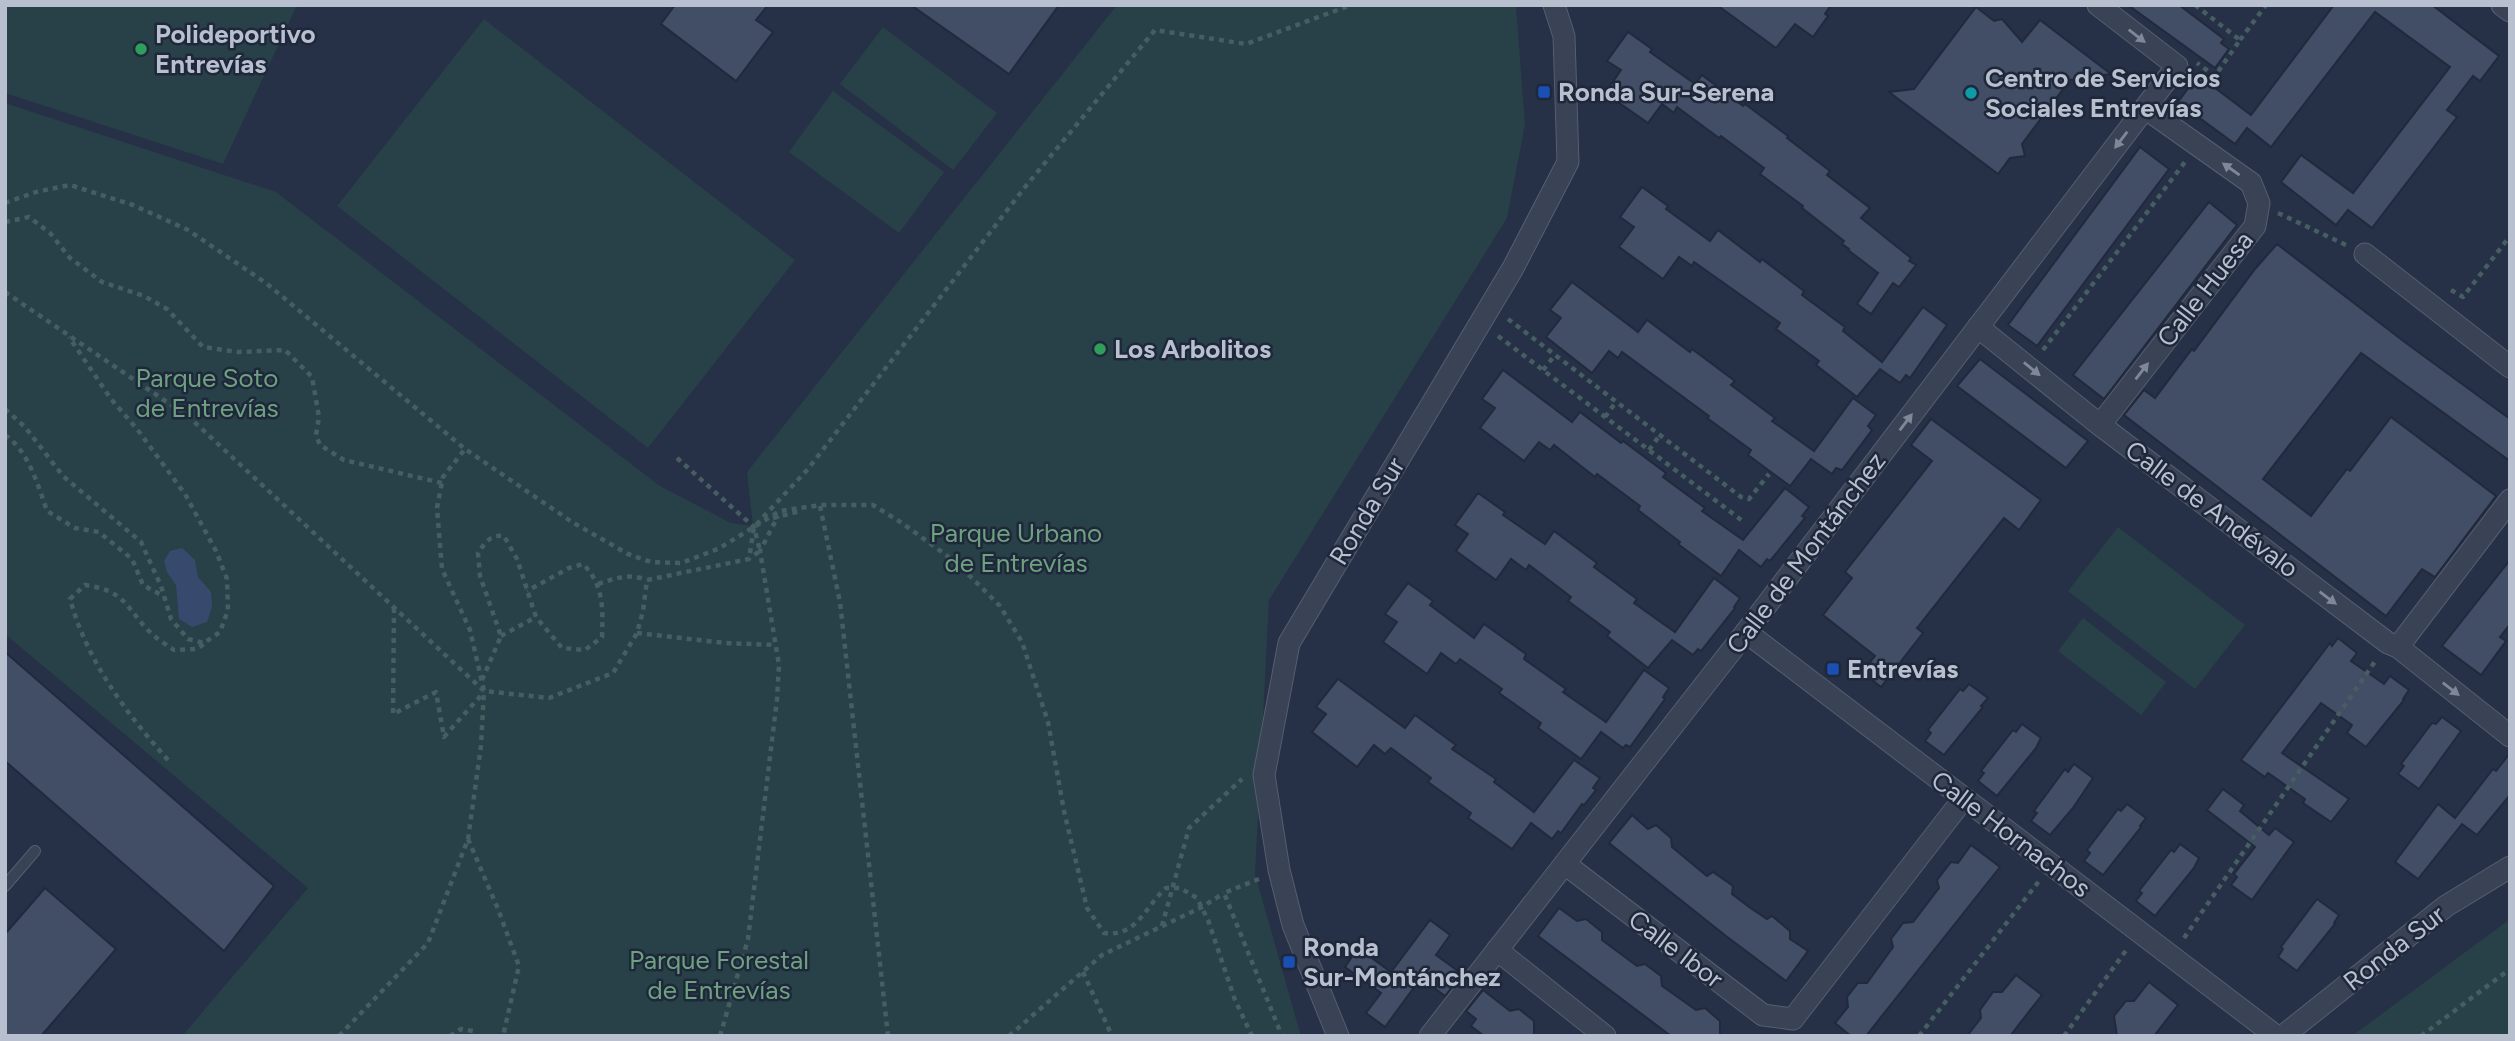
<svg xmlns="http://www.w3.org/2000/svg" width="2515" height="1041" viewBox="0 0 2515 1041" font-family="Figtree,sans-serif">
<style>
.green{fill:#284047}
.water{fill:#38496e}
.building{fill:#424d66;stroke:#212a3d;stroke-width:2}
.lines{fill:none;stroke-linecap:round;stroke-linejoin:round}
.lane-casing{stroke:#565e70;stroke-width:12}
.street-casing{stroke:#565e70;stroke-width:23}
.path{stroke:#465d62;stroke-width:4.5;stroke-dasharray:5 5;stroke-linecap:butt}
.lane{stroke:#3a4355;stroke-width:10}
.street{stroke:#3a4355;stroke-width:21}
.oneway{fill:#7f8798}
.leisure-dot{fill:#2e9e5b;stroke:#1f283b;stroke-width:2.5}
.transit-dot{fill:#1a4fb4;stroke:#1f283b;stroke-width:2.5}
.culture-dot{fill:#0f9aa8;stroke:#1f283b;stroke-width:2.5}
.labels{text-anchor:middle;stroke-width:5;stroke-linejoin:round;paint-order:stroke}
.poi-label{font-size:26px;font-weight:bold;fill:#b8bfce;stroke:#1f283b;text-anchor:start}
.street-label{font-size:26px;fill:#b8bfce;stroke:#1f283b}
.park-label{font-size:26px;fill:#6ea17f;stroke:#1f283b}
</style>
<rect width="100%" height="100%" fill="#263046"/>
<g class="green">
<path d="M5 5H297L223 164 5 93Z"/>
<path d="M1117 5H1516L1525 125 1507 218 1269 600 1255 874 1301 1036H182L308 888 5 634V103L276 192 660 486 731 523 753 526 747 472Z"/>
<path d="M484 19 795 260 648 448 337 206Z"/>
<path d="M883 27 997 113 953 170 840 84Z"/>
<path d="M833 91 944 172 899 233 789 152Z"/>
<path d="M2118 527 2245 625 2195 689 2068 591Z"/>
<path d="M2083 618 2166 682 2141 715 2058 651Z"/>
<path d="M2510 919V1036H2352Z"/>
</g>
<path class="water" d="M182 548 195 560 198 577 211 592 212 607 207 622 192 627 179 619 176 585 167 572 164 561 170 551Z"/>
<g class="building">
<path d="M675 5H768L756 20 773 32 736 81 661 24Z"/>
<path d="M911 5H1059L1009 74Z"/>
<path d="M1717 5H1831L1825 14 1828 16 1813 37 1795 24 1776 48Z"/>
<path d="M2128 5H2179L2224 39 2221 43 2229 49 2215 68Z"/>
<path d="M2334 5H2432L2499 56 2480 81 2473 76 2447 110 2457 117 2372 228 2348 210 2336 225 2281 182 2301 155 2353 193 2450 67 2375 12 2271 147 2247 128 2235 144 2178 102 2198 75 2251 115Z"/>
<path d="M1976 7 1994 21 2002 19 2022 42 2040 20 2111 74 2070 80 2022 144 2025 156 2010 158 1998 174 1889 92 1914 89Z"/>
<path d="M1628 32 1652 49 1650 52 1695 84 1702 75 1743 106 1745 104 1788 136 1787 138 1830 171 1827 175 1870 208 1861 218 1911 258 1909 261 1916 265 1899 287 1893 283 1871 314 1857 304 1878 273 1848 250 1849 249 1842 244 1844 241 1802 208 1803 206 1760 174 1764 168 1721 136 1719 138 1677 107 1674 113 1662 104 1648 123 1605 93 1621 70 1607 61Z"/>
<path d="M2140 147 2169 169 2037 346 2008 325Z"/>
<path d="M1642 187 1668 206 1666 209 1710 241 1718 230 1760 262 1762 259 1804 291 1802 295 1845 327 1843 331 1882 362 1923 307 1947 325 1910 378 1906 375 1900 383 1880 369 1857 397 1816 365 1819 361 1776 329 1780 323 1694 262 1692 266 1679 257 1663 279 1619 247 1634 227 1620 217Z"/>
<path d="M2209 202 2237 225 2104 399 2073 375Z"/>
<path d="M2277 244 2406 343 2510 419V461L2361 353 2263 479 2311 516 2347 469 2350 471 2391 417 2496 496 2435 577 2422 569 2386 616 2124 415 2144 390 2155 398 2192 349 2194 351 2255 269Z"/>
<path d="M1572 282 1638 332 1647 320 1690 352 1692 349 1735 381 1731 385 1775 418 1772 421 1814 451 1853 398 1876 415 1868 426 1872 430 1842 470 1836 468 1832 474 1811 459 1790 486 1748 455 1751 450 1707 418 1709 416 1622 352 1618 358 1609 351 1592 373 1546 337 1561 318 1550 310Z"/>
<path d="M1980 359 2088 441 2066 468 1957 386Z"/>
<path d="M1503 370 1572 422 1580 412 1621 443 1623 441 1666 473 1663 477 1705 508 1702 511 1743 540 1785 488 1809 507 1802 516 1805 518 1770 561 1767 559 1761 567 1739 550 1721 576 1678 544 1680 542 1638 510 1640 506 1597 474 1595 477 1554 445 1550 450 1539 442 1524 461 1480 428 1495 408 1482 399Z"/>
<path d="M1931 419 2041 500 2019 530 2004 518 1917 628 1923 633 1881 687 1862 672 1875 656 1823 615 1852 578 1845 572 1932 461 1911 445Z"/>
<path d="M1478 493 1505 512 1503 515 1545 544 1554 531 1597 563 1594 567 1637 599 1634 603 1675 632 1714 578 1740 598 1734 607 1735 608 1701 651 1698 649 1693 655 1672 640 1648 668 1607 636 1610 632 1568 601 1571 597 1529 565 1526 570 1511 559 1496 580 1456 551 1468 534 1455 525Z"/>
<path d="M2510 560V624L2500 637 2506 641 2481 675 2442 646Z"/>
<path d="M1408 583 1433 601 1430 605 1474 638 1484 624 1526 654 1524 659 1566 689 1563 692 1606 722 1644 670 1669 688 1663 697 1665 699 1630 747 1626 745 1623 748 1601 732 1581 759 1538 728 1541 723 1499 693 1502 689 1460 659 1456 664 1441 653 1427 674 1383 642 1397 622 1385 614Z"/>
<path d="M2338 638 2357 653 2351 661 2384 684 2390 676 2409 690 2403 699 2404 700 2366 747 2347 733 2352 725 2321 703 2282 753 2349 799 2331 822 2303 803 2305 799 2268 773 2265 777 2241 760 2330 643 2332 646Z"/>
<path d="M5 652 274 886 224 951 5 761Z"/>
<path d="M1338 679 1405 728 1415 715 1456 745 1452 749 1496 779 1494 782 1534 812 1574 760 1600 778 1593 788 1596 790 1584 805 1582 804 1561 833 1558 831 1552 839 1531 823 1512 849 1468 818 1471 813 1428 782 1431 778 1391 748 1385 754 1374 745 1357 767 1312 732 1326 714 1316 707Z"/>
<path d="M1969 684 1988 698 1981 706 1983 707 1944 755 1925 741 1931 733 1928 730 1960 689 1963 691Z"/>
<path d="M2442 717 2461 731 2419 789 2398 774 2404 766 2401 764 2432 723 2436 724Z"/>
<path d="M2022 724 2041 738 2036 748 1997 796 1978 781 1984 773 1981 771 2013 730 2016 732Z"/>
<path d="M2510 753V795L2477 835 2462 824 2418 879 2395 862 2438 804 2455 818 2493 769 2496 771Z"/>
<path d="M2074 764 2093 778 2073 808 2050 835 2031 821 2037 813 2034 811 2065 769 2068 772Z"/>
<path d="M2223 789 2244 805 2240 811 2269 835 2275 828 2294 842 2252 900 2231 885 2237 877 2234 874 2255 847 2207 810Z"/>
<path d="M2127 804 2146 818 2140 826 2141 827 2103 875 2084 861 2090 853 2087 850 2118 809 2121 811Z"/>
<path d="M1632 815 1648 829 1656 825 1671 838 1672 847 1690 862 1707 876 1713 872 1733 886 1732 894 1749 907 1767 919 1772 916 1790 931V939L1808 951 1786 981 1726 936 1609 843Z"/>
<path d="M2180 844 2199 858 2194 868 2155 916 2136 901 2142 893 2139 891 2171 850 2174 852Z"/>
<path d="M1971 845 2000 867 1866 1036H1851L1835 1023 1848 1007 1847 997 1858 983H1867L1893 947 1891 939 1903 923 1913 922 1939 888 1937 880 1951 862 1958 863Z"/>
<path d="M45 888 116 949 41 1036H5V934Z"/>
<path d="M2317 899 2339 915 2334 923 2335 924 2297 971 2278 957 2283 949 2281 947Z"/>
<path d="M1559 908 1577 921 1586 919 1602 932V940L1637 966 1645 964 1661 976 1662 986 1696 1010 1705 1008 1720 1021V1036H1671L1538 936Z"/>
<path d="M1430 920 1450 935 1436 955 1462 974 1445 996 1421 978 1385 1027 1366 1013 1381 993 1345 967 1358 948 1391 972Z"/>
<path d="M2016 975 2042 995 2010 1036H1967L1981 1018 1980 1010 1993 992H2002Z"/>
<path d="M2149 982 2178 1005 2154 1036H2117L2114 1016 2126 1001H2134Z"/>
<path d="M1483 990 1510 1011 1519 1009 1534 1021V1036H1484L1471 1026 1476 1019 1466 1011Z"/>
</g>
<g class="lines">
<g class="lane-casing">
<path id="lane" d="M5 886 35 851"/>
</g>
<g class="street-casing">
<g id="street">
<path d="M2502 5 2510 11"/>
<path d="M2365 254 2510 367"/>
<path d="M1978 327 2100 425 2388 643 2398 647 2510 736"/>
<path d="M2100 425 2255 226 2259 203 2251 183 2145 108"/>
<path d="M1746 632 2276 1036"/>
<path d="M2398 647 2510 500"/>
<path d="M1565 864 1763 1015 1793 1019 1964 798"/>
<path d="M1497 950 1605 1036"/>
<path d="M1338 1036 1293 925 1279 870 1264 775 1289 643 1513 268 1568 162 1564 36 1554 5"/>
<path d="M1430 1036 1746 632 2177 66 2098 5"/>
<path d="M2283 1036 2446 906 2510 867"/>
</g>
</g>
<g class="path">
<path d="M2195 5 2240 40 2215 76 2197 63"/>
<path d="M2240 40 2266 5"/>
<path d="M5 203 36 192 70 185 133 205 188 230 266 283 465 449 572 522 628 554 651 562 681 563 718 549 780 511 821 505H873L902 523 946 555 970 576 1000 606 1022 642 1048 722 1064 811 1087 908 1104 933C1137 937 1144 908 1166 888H1180L1197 898 1208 920 1235 1000 1252 1036"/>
<path d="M2278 213 2346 245"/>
<path d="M5 222 29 217 50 233 70 258 102 282 144 296 167 309 203 347 238 352 285 350 312 377 319 417 316 435 320 445 344 460 442 483"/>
<path d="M2451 290 2463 297 2510 236"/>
<path d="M5 292 189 417 484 691 549 698 613 673 637 633 643 611 647 580 749 559 754 527 808 469 1025 187 1155 30 1246 44 1351 5"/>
<path d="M1508 319 1741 497 1749 499 1769 474"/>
<path d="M1498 336 1744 522"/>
<path d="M2043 350 2185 162"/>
<path d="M1543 370 1555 355"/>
<path d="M5 409 25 427 63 476 141 542 161 586 171 619 188 639 204 643 220 632 228 610 227 579 216 551 185 494 137 429 111 399 69 337"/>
<path d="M1605 417 1616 402"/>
<path d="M5 435C28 450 38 485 47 511L75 528 99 532 132 559 143 585 163 596"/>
<path d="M1649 450 1660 435"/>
<path d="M677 458 754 527 760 551 750 558"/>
<path d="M820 506 840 602 888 1036"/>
<path d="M773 518 801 511"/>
<path d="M598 584C616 578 629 573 647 580"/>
<path d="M394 608 393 714 436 692 444 737 484 692"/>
<path d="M637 633 725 643 776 645"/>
<path d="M501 636 536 617"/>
<path d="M482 680 501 636 480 576 478 553C485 543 490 534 504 536L517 559 536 617 562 648 585 650 602 637C603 609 604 585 583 564L569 568 527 591"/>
<path d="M168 760C126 713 87 661 70 599L85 585C124 591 124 604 147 629 154 637 165 644 174 650L197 649 205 643"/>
<path d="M468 839 498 909 519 966 503 1036"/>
<path d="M1259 879 1224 893 1282 1036"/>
<path d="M1162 926 1189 828 1242 779"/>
<path d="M2184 938 2376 660"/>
<path d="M1083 972 1112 1036"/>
<path d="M339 1036 428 943 468 839 481 746 484 691 470 630 442 569 437 508 443 477 465 449"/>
<path d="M450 1036 461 1029 473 1031 476 1036"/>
<path d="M720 1036 748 939 777 699 779 665 760 551 778 516"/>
<path d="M1009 1036 1102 955 1202 907 1224 893"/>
<path d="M1919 1036 2039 881"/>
<path d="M2064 1036 2127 949"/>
<path d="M2421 1036 2510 969"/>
</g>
<use href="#lane" class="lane"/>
<use href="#street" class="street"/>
</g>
<defs><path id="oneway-solid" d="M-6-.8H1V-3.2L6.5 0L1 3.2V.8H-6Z" transform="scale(1.75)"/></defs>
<g class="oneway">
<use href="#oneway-solid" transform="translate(2137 36) rotate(38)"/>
<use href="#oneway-solid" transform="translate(2121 140) rotate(127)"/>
<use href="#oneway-solid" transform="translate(2231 169) rotate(-145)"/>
<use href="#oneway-solid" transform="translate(2032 369) rotate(39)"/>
<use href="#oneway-solid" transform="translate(2142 371) rotate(-52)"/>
<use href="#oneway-solid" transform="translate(1906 422) rotate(-53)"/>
<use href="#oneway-solid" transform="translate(2328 598) rotate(37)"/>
<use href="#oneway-solid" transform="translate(2451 689) rotate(38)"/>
</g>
<g class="leisure-dot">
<circle cx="141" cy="49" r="7"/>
<circle cx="1100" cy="349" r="7"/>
</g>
<g class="transit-dot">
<rect x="1537" y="85" width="14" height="14" rx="3.5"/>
<rect x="1826" y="662" width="14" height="14" rx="3.5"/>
<rect x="1282" y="955" width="14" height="14" rx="3.5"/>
</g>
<circle class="culture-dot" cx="1971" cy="93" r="7"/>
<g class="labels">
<g class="poi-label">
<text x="155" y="43">Polideportivo<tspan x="155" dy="30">Entrevías</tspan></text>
<text x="1985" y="87">Centro de Servicios<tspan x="1985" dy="30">Sociales Entrevías</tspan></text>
<text x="1558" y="101">Ronda Sur-Serena</text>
<text x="1114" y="358">Los Arbolitos</text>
<text x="1847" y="678">Entrevías</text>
<text x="1303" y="956">Ronda<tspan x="1303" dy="30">Sur-Montánchez</tspan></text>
</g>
<g class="street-label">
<text transform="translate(2205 289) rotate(-52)" y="9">Calle Huesa</text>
<text transform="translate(2212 509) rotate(37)" y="9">Calle de Andévalo</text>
<text transform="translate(1367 511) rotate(-59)" y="9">Ronda Sur</text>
<text transform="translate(1806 553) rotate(-53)" y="9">Calle de Montánchez</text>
<text transform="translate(2011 834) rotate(37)" y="9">Calle Hornachos</text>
<text transform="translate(2394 948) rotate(-38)" y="9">Ronda Sur</text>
<text transform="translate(1676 949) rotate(37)" y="9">Calle Ibor</text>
</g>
<g class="park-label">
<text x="207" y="387">Parque Soto<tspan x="207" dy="30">de Entrevías</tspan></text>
<text x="1016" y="542">Parque Urbano<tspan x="1016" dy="30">de Entrevías</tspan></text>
<text x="719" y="969">Parque Forestal<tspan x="719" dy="30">de Entrevías</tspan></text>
</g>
</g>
<rect width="2515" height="1041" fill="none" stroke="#b8bfce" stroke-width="14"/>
</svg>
